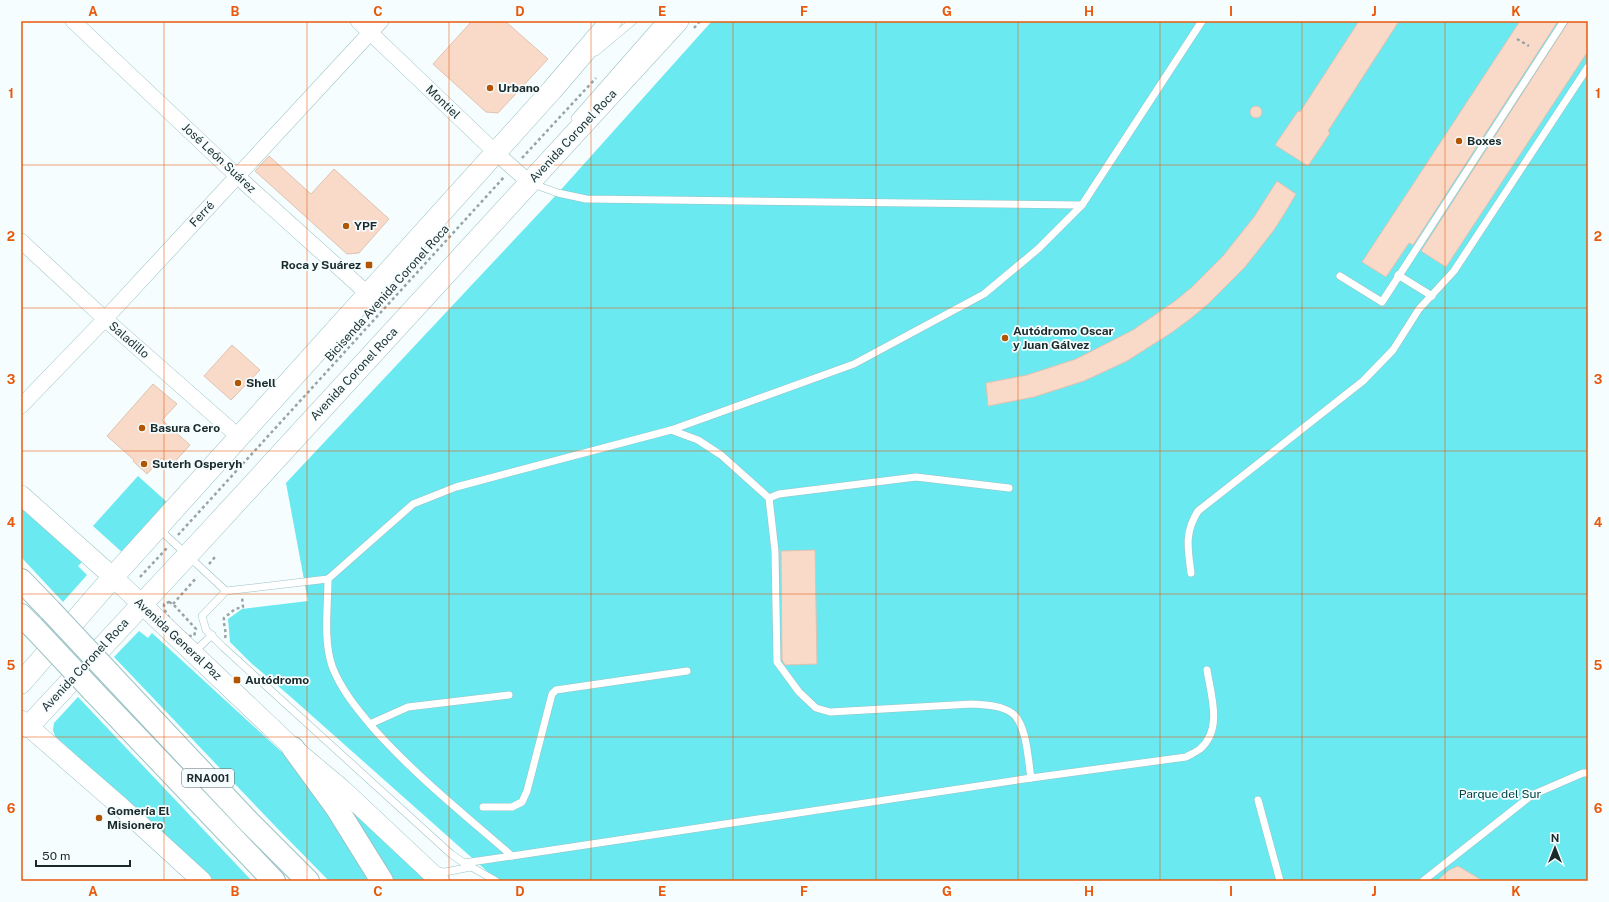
<svg xmlns="http://www.w3.org/2000/svg" width="1609" height="902" viewBox="0 0 1609 902" font-family="'Public Sans',sans-serif">
<style>
.green{fill:#6ae9f1}
.building{fill:#f9dac8;stroke:#e0c2b1}
.lines{fill:none;stroke-linecap:round;stroke-linejoin:round}
.service-casing{stroke:#9bc2c5;stroke-width:8}
.minor-casing{stroke:#9bc2c5;stroke-width:16}
.tertiary-casing{stroke:#9bc2c5;stroke-width:20}
.secondary-casing{stroke:#9bc2c5;stroke-width:22}
.motorway-casing{stroke:#9bc2c5;stroke-width:24}
.path{stroke:#97a3a4;stroke-width:2.5;stroke-dasharray:3 3;stroke-linecap:butt}
.service{stroke:#fff;stroke-width:7}
.minor{stroke:#fff;stroke-width:15}
.tertiary{stroke:#fff;stroke-width:19}
.secondary{stroke:#fff;stroke-width:21}
.motorway{stroke:#fff;stroke-width:22}
.motorway-bridge-casing{stroke:#9bc2c5;stroke-width:24;stroke-linecap:butt}
.motorway-bridge{stroke:#fff;stroke-width:22}
.grid{fill:none;stroke:#e8590c;stroke-width:1;stroke-opacity:0.55}
.poi-dot{fill:#b25500;stroke:#f5fdfe;stroke-width:1.5}
.labels{text-anchor:middle;stroke-width:3.5;stroke-linejoin:round;paint-order:stroke}
.shield{fill:#f5fdfe;stroke:#5c696a;stroke-width:1}
.shield-label{font-size:11px;font-weight:bold;fill:#1a2a2b}
.poi-label{font-size:12px;font-weight:bold;fill:#1a2a2b;stroke:#f5fdfe;text-anchor:start}
.street-label{font-size:12px;fill:#1a2a2b;stroke:#f5fdfe}
.park-label{font-size:12px;fill:#014448;stroke:#f5fdfe}
.neatline{fill:none;stroke:#e8590c;stroke-width:1.5}
.grid-label{font-size:13px;text-anchor:middle;font-weight:bold;fill:#e8590c}
</style>
<rect width="100%" height="100%" fill="#f5fdfe"/>
<g class="green">
<path d="M712 21H1588V881H498L292 698 251 663 230 642 228 619 242 609 308 601 286 483 558 193Z"/>
<path d="M138 476 169 504 124 554 93 526Z"/>
<path d="M21 506 82 562 78 566 87 575 63 602 21 557Z"/>
<path d="M139 631 148 638 152 633 298 767 377 881H329L276 827 114 657Z"/>
<path d="M78 697 252 881H214L55 736 53 730 54 723Z"/>
<path d="M333 791 431 881H392Z"/>
</g>
<g class="building">
<path d="M472 21H505L548 59 498 113 486 112 433 64Z"/>
<path d="M1359 21H1399L1328 131 1330 133 1308 166 1275 145 1298 111 1300 112Z"/>
<path d="M1520 21H1558L1413 245 1409 243 1386 277 1362 262Z"/>
<path d="M1569 21H1588V51L1446 267 1421 251Z"/>
<circle cx="1256" cy="112" r="6"/>
<path d="M269 156 311 194 334 169 389 219 359 253 347 254 255 171Z"/>
<path d="M1277 181 1296 194 1286 211 1274 230 1245 267 1208 304 1190 319 1171 333 1127 361 1084 381 1034 397 988 406 986 383 1027 375 1076 359 1133 330 1175 301 1192 287 1223 256 1254 217Z"/>
<path d="M232 345 260 370 231 400 204 376Z"/>
<path d="M153 384 177 404 162 420 190 445 171 466 162 458 147 474 133 461 134 460 107 436Z"/>
<path d="M815 550 817 664 785 665 782 660 781 551Z"/>
<path d="M1458 866 1483 881H1437L1449 870Z"/>
</g>
<g class="lines">
<g class="service-casing">
<g id="service">
<path d="M596 52 633 21"/>
<path d="M575 118 660 21"/>
<path d="M533 184 558 193 586 199 1082 205"/>
<path d="M1398 275 1432 296"/>
<path d="M1340 276 1382 302 1564 21"/>
<path d="M671 430 698 440 721 455 769 498 775 551 777 662 799 692 816 708 830 712 972 704C985 705 1001 705 1012 713 1027 724 1028 760 1031 778"/>
<path d="M769 498 779 494 916 477 1009 488"/>
<path d="M159 529 226 591"/>
<path d="M1191 573C1188 549 1184 533 1198 511L1363 381 1393 350 1419 309 1454 271 1588 67"/>
<path d="M328 579C328 607 323 639 332 666 341 690 358 710 374 729 416 776 465 815 512 856L1031 778 1186 757C1191 754 1196 752 1200 749 1223 730 1211 695 1207 670"/>
<path d="M193 653 212 635"/>
<path d="M370 724 408 707 509 695"/>
<path d="M1258 800 1280 881"/>
<path d="M483 807H512L522 802 527 791 552 694 556 690 687 671"/>
<path d="M512 856 464 863 451 854 223 647 206 630 202 616 226 591 328 579 413 504 456 487 671 430 854 364 984 294 1038 249 1082 205 1202 21"/>
<path d="M468 865 496 881"/>
<path d="M436 871 445 872 471 867"/>
<path d="M1423 881 1532 795 1583 773H1588"/>
</g>
</g>
<g class="minor-casing">
<g id="minor">
<path d="M73 21 237 176 368 294"/>
<path d="M358 21 495 152 530 183"/>
<path d="M21 241 105 319 239 437"/>
<path d="M21 406 105 319 381 21"/>
</g>
</g>
<g class="tertiary-casing">
<g id="tertiary">
<path d="M21 495 113 577 293 748 342 789 440 881"/>
<path d="M21 720 121 807 202 881"/>
</g>
</g>
<g class="secondary-casing">
<g id="secondary">
<path d="M21 683 113 577 552 90 611 21"/>
<path d="M28 727 211 530 678 21"/>
</g>
</g>
<g class="motorway-casing">
<g id="motorway">
<path d="M21 580 50 610"/>
<path d="M21 615 33 627"/>
<path d="M109 673 249 822 308 881"/>
<path d="M92 690 274 881"/>
<path d="M293 748 336 807 382 881"/>
</g>
</g>
<g class="path">
<path d="M694 28 700 21"/>
<path d="M1517 39 1529 46"/>
<path d="M522 158 596 78"/>
<path d="M178 535 505 176"/>
<path d="M209 564 215 557"/>
<path d="M140 577 167 548"/>
<path d="M169 602 173 604 196 629 194 636H188C180 629 163 616 164 604Z"/>
<path d="M173 604 197 577"/>
<path d="M225 638C227 631 223 625 224 618L235 609 243 607 242 597"/>
</g>
<use href="#service" class="service"/>
<use href="#minor" class="minor"/>
<use href="#tertiary" class="tertiary"/>
<use href="#secondary" class="secondary"/>
<use href="#motorway" class="motorway"/>
<g class="motorway-bridge-casing">
<g id="motorway-bridge">
<path d="M50 610 109 673"/>
<path d="M33 627 92 690"/>
</g>
</g>
<use href="#motorway-bridge" class="motorway-bridge"/>
</g>
<path class="grid" d="M164 21V881M307 21V881M449 21V881M591 21V881M733 21V881M876 21V881M1018 21V881M1160 21V881M1302 21V881M1445 21V881M21 165H1588M21 308H1588M21 451H1588M21 594H1588M21 737H1588"/>
<g class="poi-dot">
<circle cx="490" cy="88" r="4"/>
<circle cx="1459" cy="141" r="4"/>
<circle cx="346" cy="226" r="4"/>
<rect x="365" y="261" width="8" height="8" rx="2"/>
<circle cx="1005" cy="338" r="4"/>
<circle cx="238" cy="383" r="4"/>
<circle cx="142" cy="428" r="4"/>
<circle cx="144" cy="464" r="4"/>
<rect x="233" y="676" width="8" height="8" rx="2"/>
<circle cx="99" cy="818" r="4"/>
</g>
<g class="labels">
<rect class="shield" x="182" y="769" width="52" height="18" rx="3"/>
<g class="shield-label">
<text x="208" y="782">RNA001</text>
</g>
<g class="poi-label">
<text x="498" y="92">Urbano</text>
<text x="1467" y="145">Boxes</text>
<text x="354" y="230">YPF</text>
<text x="361" y="269" text-anchor="end">Roca y Suárez</text>
<text x="1013" y="335">Autódromo Oscar<tspan x="1013" dy="14">y Juan Gálvez</tspan></text>
<text x="246" y="387">Shell</text>
<text x="150" y="432">Basura Cero</text>
<text x="152" y="468">Suterh Osperyh</text>
<text x="245" y="684">Autódromo</text>
<text x="107" y="815">Gomería El<tspan x="107" dy="14">Misionero</tspan></text>
</g>
<g class="street-label">
<text transform="translate(443 102) rotate(44)" y="4">Montiel</text>
<text transform="translate(573 136) rotate(-47)" y="4">Avenida Coronel Roca</text>
<text transform="translate(219 158) rotate(43)" y="4">José León Suárez</text>
<text transform="translate(202 214) rotate(-47)" y="4">Ferré</text>
<text transform="translate(387 293) rotate(-48)" y="4">Bicisenda Avenida Coronel Roca</text>
<text transform="translate(129 340) rotate(41)" y="4">Saladillo</text>
<text transform="translate(354 374) rotate(-47)" y="4">Avenida Coronel Roca</text>
<text transform="translate(178 639) rotate(43)" y="4">Avenida General Paz</text>
<text transform="translate(85 665) rotate(-47)" y="4">Avenida Coronel Roca</text>
</g>
<g class="park-label">
<text x="1500" y="798">Parque del Sur</text>
</g>
</g>
<rect width="1609" height="902" fill="none" stroke="#f5fdfe" stroke-width="44"/>
<g transform="translate(1555 848)" stroke="#f5fdfe" stroke-width="3" paint-order="stroke">
<path d="M0-3L7 15L0 10L-7 15Z" fill="#1a2a2b"/>
<text y="-6" font-size="11" font-weight="bold" text-anchor="middle" fill="#1a2a2b">N</text>
</g>
<path d="M36 860v6h94v-6" fill="none" stroke="#1a2a2b" stroke-width="2"/>
<text x="42" y="860" font-size="12" fill="#1a2a2b" stroke="#f5fdfe" stroke-width="3" paint-order="stroke">50 m</text>
<rect x="22" y="22" width="1565" height="858" class="neatline"/>
<g class="grid-label">
<text x="93" y="16">A</text>
<text x="235" y="16">B</text>
<text x="378" y="16">C</text>
<text x="520" y="16">D</text>
<text x="662" y="16">E</text>
<text x="804" y="16">F</text>
<text x="947" y="16">G</text>
<text x="1089" y="16">H</text>
<text x="1231" y="16">I</text>
<text x="1374" y="16">J</text>
<text x="1516" y="16">K</text>
<text x="11" y="98">1</text>
<text x="1598" y="98">1</text>
<text x="11" y="241">2</text>
<text x="1598" y="241">2</text>
<text x="11" y="384">3</text>
<text x="1598" y="384">3</text>
<text x="11" y="527">4</text>
<text x="1598" y="527">4</text>
<text x="11" y="670">5</text>
<text x="1598" y="670">5</text>
<text x="11" y="813">6</text>
<text x="1598" y="813">6</text>
<text x="93" y="896">A</text>
<text x="235" y="896">B</text>
<text x="378" y="896">C</text>
<text x="520" y="896">D</text>
<text x="662" y="896">E</text>
<text x="804" y="896">F</text>
<text x="947" y="896">G</text>
<text x="1089" y="896">H</text>
<text x="1231" y="896">I</text>
<text x="1374" y="896">J</text>
<text x="1516" y="896">K</text>
</g>
</svg>
